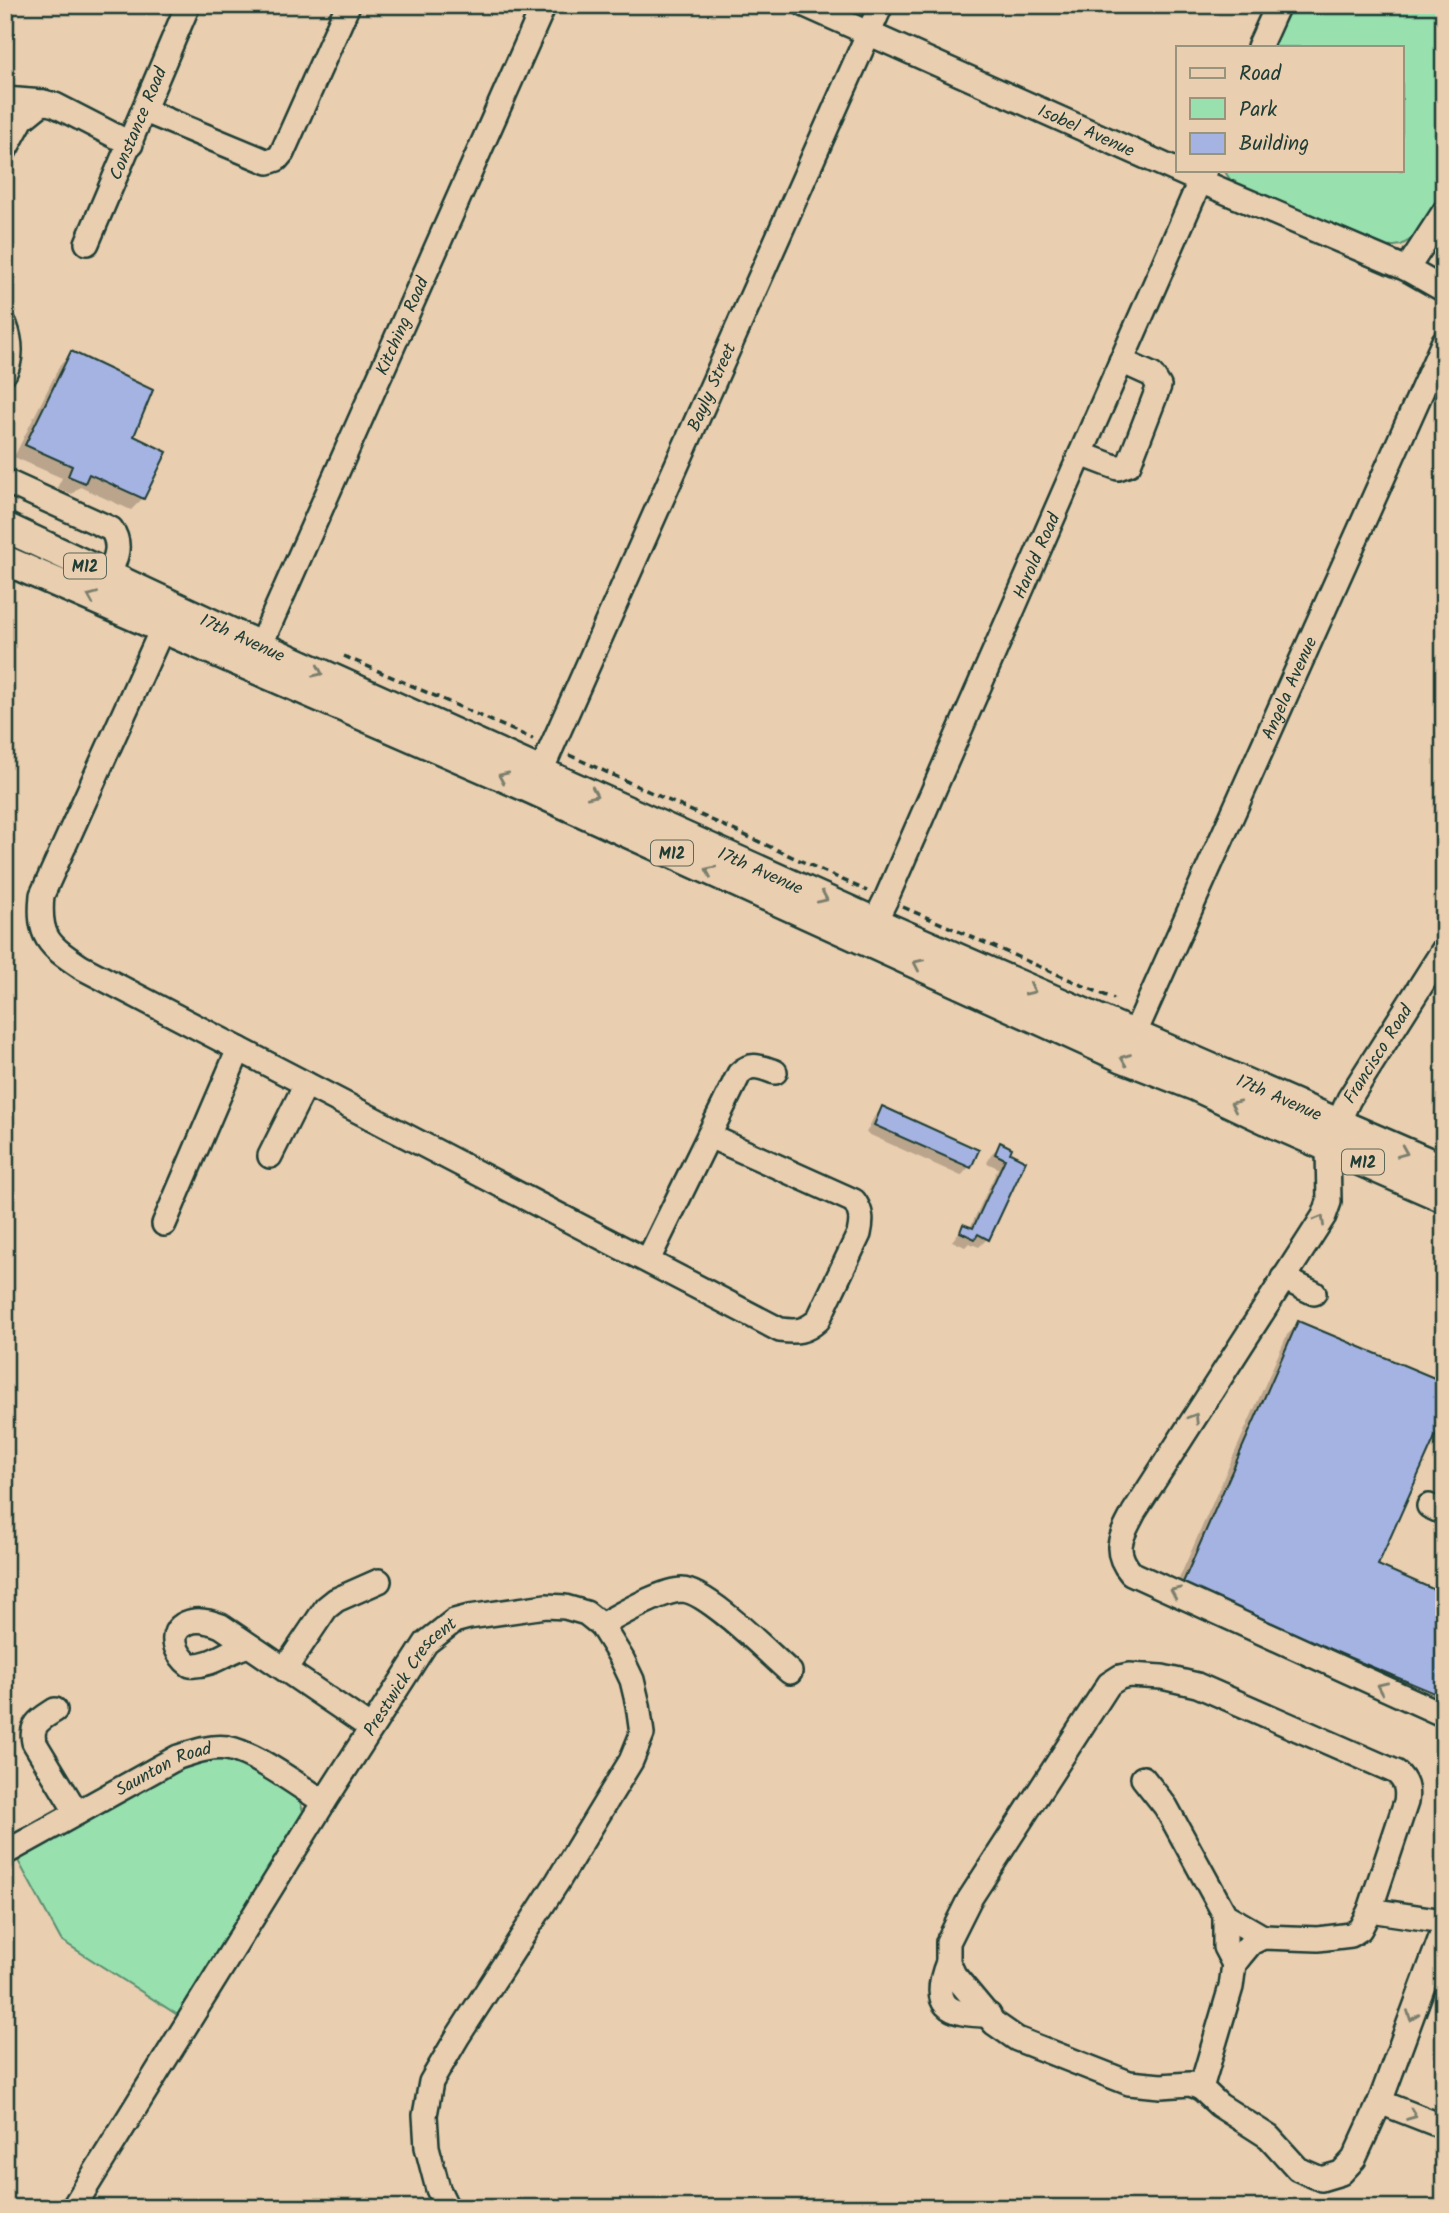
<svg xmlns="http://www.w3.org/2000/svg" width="1449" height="2213" viewBox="0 0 1449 2213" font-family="Kalam,sans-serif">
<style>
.green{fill:#98e0ae;stroke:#5c8e71;stroke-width:2}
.shadow{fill:#0003}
.building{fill:#a5b3e2;stroke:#1f3d34;stroke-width:2}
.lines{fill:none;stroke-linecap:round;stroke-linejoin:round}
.minor-casing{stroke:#1f3d34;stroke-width:28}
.major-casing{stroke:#1f3d34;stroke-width:33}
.path{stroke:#1f3d34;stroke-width:3.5;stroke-dasharray:7 5;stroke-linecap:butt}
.minor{stroke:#e9ceb0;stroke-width:23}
.major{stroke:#e9ceb0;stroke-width:28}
.oneway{stroke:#7a7e6c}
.labels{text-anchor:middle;stroke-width:6;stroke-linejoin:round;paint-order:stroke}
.shield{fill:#e9ceb0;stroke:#5c6859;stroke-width:2}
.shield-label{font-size:16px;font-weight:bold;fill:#1f3d34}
.street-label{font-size:18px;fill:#1f3d34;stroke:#e9ceb0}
</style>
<rect width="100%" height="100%" fill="#e9ceb0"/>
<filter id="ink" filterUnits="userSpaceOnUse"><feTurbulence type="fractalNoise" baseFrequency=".0143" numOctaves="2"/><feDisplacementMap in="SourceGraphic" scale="14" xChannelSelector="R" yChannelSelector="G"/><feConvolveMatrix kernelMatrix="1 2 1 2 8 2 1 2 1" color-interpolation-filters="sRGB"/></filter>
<g filter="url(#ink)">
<g class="green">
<path d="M1291 5H1444V192L1415 237 1401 245 1382 248 1231 181 1224 170H1402V47H1271Z"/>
<path d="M231 1756 297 1793 305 1817 181 2017 61 1940 16 1857 187 1759Z"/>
</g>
<g class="shadow">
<path d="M72 353 143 498 131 510 80 487 72 494 57 488 62 478 14 457 60 365Z"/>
<path d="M882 1108 969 1167 961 1176 866 1133 874 1117Z"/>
<path d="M1001 1145 1010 1149 987 1239 979 1247 969 1243 965 1247 952 1241 964 1226 970 1228 998 1168 987 1163 992 1153Z"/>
<path d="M1299 1323 1375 1566 1444 1595V1714L1170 1599 1287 1335Z"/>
</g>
<g class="building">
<path d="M71 351 153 390 134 436 167 452 144 499 89 474 85 483 68 476 72 466 25 445Z"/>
<path d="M882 1106 979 1150 971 1168 874 1125Z"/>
<path d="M1000 1142 1012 1148 1010 1153 1026 1161 989 1240 978 1234 975 1239 960 1232 963 1224 973 1228 1005 1159 995 1154Z"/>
<path d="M1298 1321 1444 1382V1417L1378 1565 1444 1594V1697L1181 1587Z"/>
</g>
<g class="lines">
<g class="minor-casing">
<g id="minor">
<path id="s1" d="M805 5 1200 181 1407 269 1444 290"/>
<path d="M1259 47 1278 5"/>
<path d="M5 99 43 102 55 105 131 144"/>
<path d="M145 111 268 162 277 159 282 153 348 5"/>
<path d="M5 150 22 119 43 102"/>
<path id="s2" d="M87 243 188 5"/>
<path d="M1407 269 1444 212"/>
<path d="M5 325C11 341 13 356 5 372"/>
<path d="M1081 454 1118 468 1129 464 1159 386 1152 375 1121 361"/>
<path d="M5 481 111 529C123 545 115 560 108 577"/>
<path d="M163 627 42 895C38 937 48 945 81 967L780 1330C796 1332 805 1332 818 1320L859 1234C862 1221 862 1212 854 1201L709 1136"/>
<path id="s3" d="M260 646 544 5"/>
<path id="s4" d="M541 771 881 5"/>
<path id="s5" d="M868 935 886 899 1205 170"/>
<path id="s6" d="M1134 1035 1444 341"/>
<path id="s7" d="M1337 1125 1349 1099 1444 949"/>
<path d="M1328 1147 1329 1202 1324 1216 1134 1512C1122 1536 1111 1549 1131 1573L1444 1715"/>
<path d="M270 1156 306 1084"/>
<path d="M164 1224 239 1049"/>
<path d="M648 1260 739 1074C751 1062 760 1067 775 1072"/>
<path d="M1283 1278 1314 1293"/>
<path d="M1429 1506 1444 1513"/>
<path d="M601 1625C620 1615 662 1590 682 1590 708 1591 768 1653 790 1672"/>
<path d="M249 1645C228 1650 212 1667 190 1665 177 1656 165 1632 187 1623 197 1618 211 1622 221 1626L371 1728"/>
<path d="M285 1669 326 1608 336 1600 379 1581"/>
<path d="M1129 1675 1162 1677 1197 1685 1396 1772C1406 1781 1408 1789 1406 1802L1370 1910 1360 1929 1351 1935 1318 1939 1263 1937 1251 1943 1241 1955 1234 1964 1231 1987 1201 2088 1190 2084 1161 2086 1129 2083 1017 2039 994 2023 954 1975 948 1962V1942L969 1900 1109 1684 1120 1677Z"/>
<path d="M55 1710C41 1719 30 1724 34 1742L77 1813"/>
<path d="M1143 1778 1166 1807 1225 1915 1263 1937"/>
<path id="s8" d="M5 1853 178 1757C194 1752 210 1746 227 1748 255 1753 299 1786 324 1802"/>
<path d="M1370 1910 1444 1921"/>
<path d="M1225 1915V1947L1234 1964"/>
<path d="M948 1962C930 2006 947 2015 989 2015"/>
<path d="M1201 2088 1219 2105 1269 2137 1298 2169 1321 2179 1341 2173 1354 2159 1380 2102 1444 1929"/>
<path d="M1380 2102 1444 2127"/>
<path id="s9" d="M73 2208 324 1802 426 1643 454 1621 469 1617 546 1606 565 1607 586 1613 601 1625 622 1659 632 1680 638 1705 642 1734 631 1761 612 1792 558 1881 458 2036 431 2082 425 2115 427 2147 438 2189 447 2208"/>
</g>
</g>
<g class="major-casing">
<g id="major">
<path id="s10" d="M5 527 260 646 893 930 1444 1169"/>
<path d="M5 560 531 789 1123 1058 1197 1087 1282 1127 1444 1198"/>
</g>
</g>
<g class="path">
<path d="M344 656 533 739"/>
<path d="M569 755 867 891"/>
<path d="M903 907 1114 999"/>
</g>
<use href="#minor" class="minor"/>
<use href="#major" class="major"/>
</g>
<defs><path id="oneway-chevron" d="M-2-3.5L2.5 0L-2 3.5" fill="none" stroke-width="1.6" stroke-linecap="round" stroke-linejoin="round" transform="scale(1.75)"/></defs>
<g class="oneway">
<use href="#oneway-chevron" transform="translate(92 597) rotate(-157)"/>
<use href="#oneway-chevron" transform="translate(318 672) rotate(24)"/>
<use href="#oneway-chevron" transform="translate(503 777) rotate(-156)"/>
<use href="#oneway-chevron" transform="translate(593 794) rotate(24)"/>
<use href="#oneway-chevron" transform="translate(710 871) rotate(-156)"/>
<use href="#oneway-chevron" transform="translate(823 898) rotate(24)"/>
<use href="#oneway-chevron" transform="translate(918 964) rotate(-155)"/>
<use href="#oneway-chevron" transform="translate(1031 990) rotate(24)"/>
<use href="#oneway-chevron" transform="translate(1125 1059) rotate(-158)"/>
<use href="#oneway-chevron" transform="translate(1235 1105) rotate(-155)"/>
<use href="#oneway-chevron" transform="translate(1403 1152) rotate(23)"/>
<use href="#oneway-chevron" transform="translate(1320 1220) rotate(-60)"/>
<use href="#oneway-chevron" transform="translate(1194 1418) rotate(-58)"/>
<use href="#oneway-chevron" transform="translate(1175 1592) rotate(-156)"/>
<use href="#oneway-chevron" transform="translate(1382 1687) rotate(-156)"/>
<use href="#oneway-chevron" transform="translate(1412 2016) rotate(110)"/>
<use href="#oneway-chevron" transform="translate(1412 2115) rotate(21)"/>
</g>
</g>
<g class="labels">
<g class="shield">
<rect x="64" y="553.5" width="42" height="25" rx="5"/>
<rect x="651" y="840.5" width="42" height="25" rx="5"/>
<rect x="1342" y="1149.5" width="42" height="25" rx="5"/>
</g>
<g class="shield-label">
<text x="85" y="572">M12</text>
<text x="672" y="859">M12</text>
<text x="1363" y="1168">M12</text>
</g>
<g class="street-label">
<text dy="6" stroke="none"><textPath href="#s2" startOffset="130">Constance Road</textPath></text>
<text dy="6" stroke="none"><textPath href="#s1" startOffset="308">Isobel Avenue</textPath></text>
<text dy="6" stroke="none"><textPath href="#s3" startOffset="350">Kitching Road</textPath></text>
<text dy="6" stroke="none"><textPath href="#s4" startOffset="420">Bayly Street</textPath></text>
<text dy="6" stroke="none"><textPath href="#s5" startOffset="415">Harold Road</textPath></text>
<text dy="6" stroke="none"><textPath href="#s10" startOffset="262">17th Avenue</textPath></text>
<text dy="6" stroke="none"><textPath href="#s6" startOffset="380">Angela Avenue</textPath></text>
<text dy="6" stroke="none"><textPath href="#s10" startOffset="830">17th Avenue</textPath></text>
<text dy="6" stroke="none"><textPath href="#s7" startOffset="82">Francisco Road</textPath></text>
<text dy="6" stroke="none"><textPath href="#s10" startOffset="1396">17th Avenue</textPath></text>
<text dy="6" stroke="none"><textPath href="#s9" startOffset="630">Prestwick Crescent</textPath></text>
<text dy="6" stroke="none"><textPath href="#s8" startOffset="180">Saunton Road</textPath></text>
</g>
</g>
<rect width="1449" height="2213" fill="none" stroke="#e9ceb0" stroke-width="28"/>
<rect x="14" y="14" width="1421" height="2185" fill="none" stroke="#1f3d34" stroke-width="2.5" filter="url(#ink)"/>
<rect x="1176" y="46" width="228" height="126" fill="#e9ceb0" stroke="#98947e" stroke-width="2"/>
<rect x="1190" y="68" width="35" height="10" fill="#e9ceb0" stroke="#98947e" stroke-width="2"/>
<text x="1239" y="80" font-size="21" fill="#1f3d34">Road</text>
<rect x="1190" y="98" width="35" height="21" fill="#98e0ae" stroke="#98947e" stroke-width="2"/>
<text x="1239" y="116" font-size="21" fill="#1f3d34">Park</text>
<rect x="1190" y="133" width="35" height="21" fill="#a5b3e2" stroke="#98947e" stroke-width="2"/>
<text x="1239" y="150" font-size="21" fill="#1f3d34">Building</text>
</svg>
